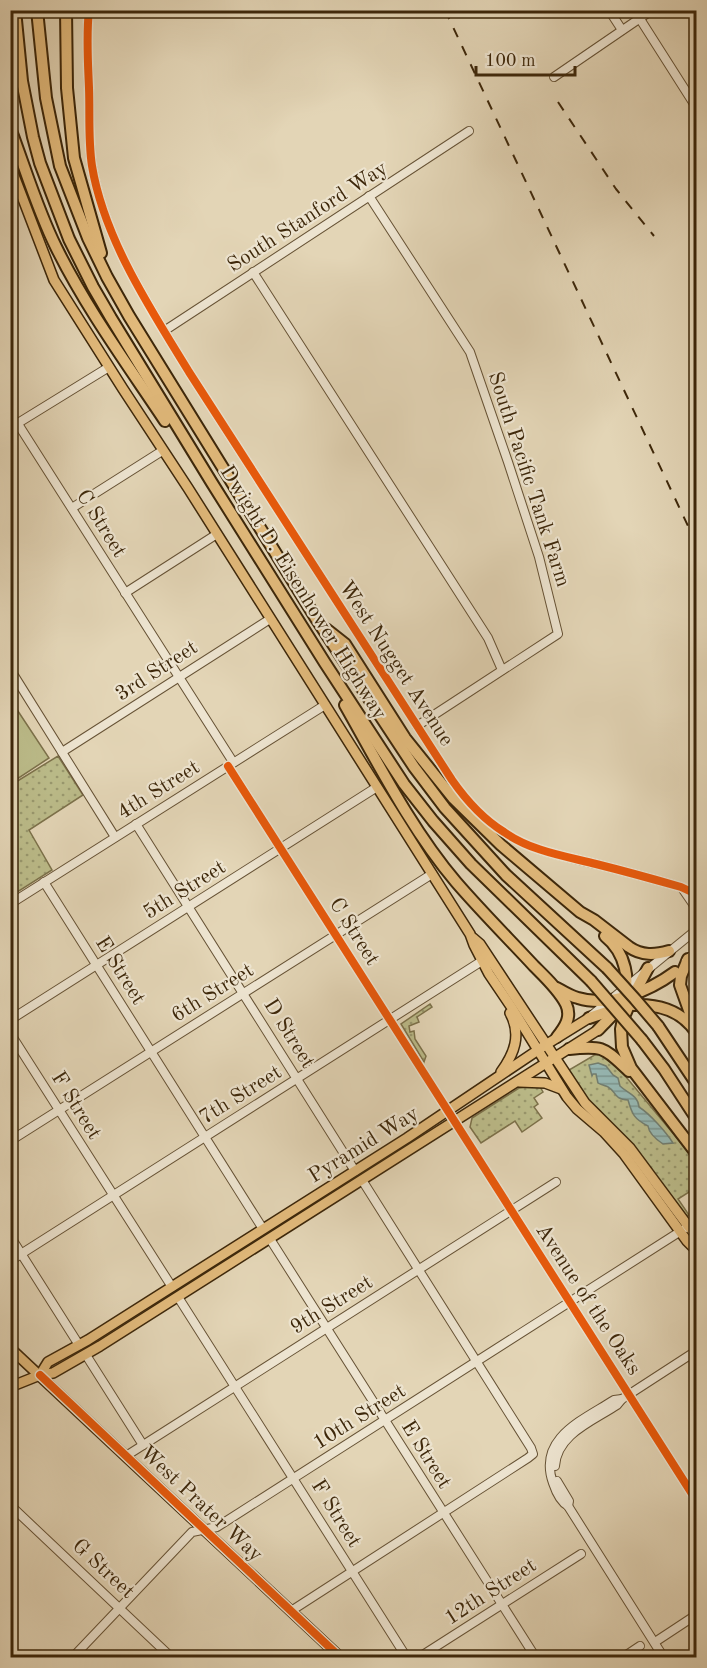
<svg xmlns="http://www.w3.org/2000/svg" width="707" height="1668" viewBox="0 0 707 1668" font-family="'Old Standard TT',serif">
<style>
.grass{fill:url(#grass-dots);stroke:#7c714a;stroke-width:1.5}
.pitch{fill:#bbbb89;stroke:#7c714a;stroke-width:1.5}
.water{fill:url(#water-rules);stroke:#727e70;stroke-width:1.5}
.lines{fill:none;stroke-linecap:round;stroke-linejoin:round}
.minor-casing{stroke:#665235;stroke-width:10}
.major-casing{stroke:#3d270a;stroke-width:12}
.highway-casing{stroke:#3d270a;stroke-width:14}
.minor{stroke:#ede4d0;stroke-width:8}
.major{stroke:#e2ba7b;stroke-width:9}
.highway{stroke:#e2ba7b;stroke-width:10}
.rail{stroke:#3d270a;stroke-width:2;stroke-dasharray:10 10;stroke-linecap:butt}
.highway-bridge-casing{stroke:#3d270a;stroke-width:14;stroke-linecap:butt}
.highway-bridge{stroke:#e2ba7b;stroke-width:10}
.cycleway-casing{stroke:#ede4d0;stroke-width:11}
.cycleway{stroke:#e8590c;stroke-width:8}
.labels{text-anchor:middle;stroke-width:4.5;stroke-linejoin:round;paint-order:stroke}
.street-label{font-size:21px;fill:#3d270a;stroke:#ede4d0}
</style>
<defs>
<pattern id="grass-dots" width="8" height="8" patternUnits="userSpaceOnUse" patternTransform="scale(1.5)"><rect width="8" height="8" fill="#bbbb89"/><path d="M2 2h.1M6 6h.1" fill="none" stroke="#99986e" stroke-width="1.8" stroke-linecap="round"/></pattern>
<pattern id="water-rules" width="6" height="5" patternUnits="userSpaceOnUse" patternTransform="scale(1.5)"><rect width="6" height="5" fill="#96b8b4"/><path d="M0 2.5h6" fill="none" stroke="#7c9691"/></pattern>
</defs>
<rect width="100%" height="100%" fill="#e3d5b6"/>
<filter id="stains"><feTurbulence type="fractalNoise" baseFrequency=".00333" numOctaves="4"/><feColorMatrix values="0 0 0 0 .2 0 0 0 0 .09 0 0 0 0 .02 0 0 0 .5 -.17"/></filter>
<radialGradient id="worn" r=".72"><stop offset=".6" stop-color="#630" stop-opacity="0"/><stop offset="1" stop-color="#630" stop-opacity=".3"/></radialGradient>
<g class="grass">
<path d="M58 756 83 795 29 830 52 870 11 896V785Z"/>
<path d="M430 1004 432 1007 417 1017 419 1022 409 1026 410 1032 414 1031 415 1039 426 1056 424 1062 401 1024Z"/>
<path d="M598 1053H601L612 1060 696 1161V1198L692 1190 678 1199 689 1215 686 1217 624 1135 605 1119C604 1113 594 1104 587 1103L569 1070Z"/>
<path d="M539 1085 543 1092 534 1098 538 1104 534 1107 542 1118 522 1132 515 1121 481 1143 470 1127 472 1118 519 1088Z"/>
</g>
<path class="pitch" d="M10 699 49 758 11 783H10Z"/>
<path class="water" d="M598 1063 606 1066 613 1075 618 1078 620 1086C627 1093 638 1095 639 1107 650 1114 666 1132 673 1143L663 1144C657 1140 649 1134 648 1126 634 1119 632 1114 628 1100 613 1099 617 1092 608 1087 607 1086 599 1084 598 1083L596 1074H593L592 1076 589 1065Z"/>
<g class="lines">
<g class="minor-casing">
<g id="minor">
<path d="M89 10C86 36 88 62 89 88 90 114 88 140 92 166 104 239 151 310 189 372L452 780C466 800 483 819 504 832 531 851 564 856 596 864 624 871 653 879 681 887L696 894"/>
<path d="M609 10 622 30"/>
<path d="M640 19 696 107"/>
<path d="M554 77 652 10"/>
<path d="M369 196 470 352 508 462 539 557 558 634 417 726"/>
<path d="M253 272 488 638 502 670"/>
<path d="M164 331 469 131"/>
<path d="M18 424 233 762"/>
<path d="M10 428 109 367"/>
<path d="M72 508 162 451"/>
<path d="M125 593 217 534"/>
<path d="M10 669 115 837"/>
<path d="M62 752 270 619"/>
<path d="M228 766 696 1500"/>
<path d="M136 824 355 1171"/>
<path d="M44 882 263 1229"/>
<path d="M682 888 693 904 696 912"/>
<path d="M10 904 325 705"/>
<path d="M686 961 696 952"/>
<path d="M592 1015 696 930"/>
<path d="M10 1020 377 787"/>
<path d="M10 1033 172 1287"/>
<path d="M10 1141 432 874"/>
<path d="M10 1236 79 1345"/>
<path d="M270 1239 536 1658"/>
<path d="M10 1261 485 959"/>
<path d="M178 1297 407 1658"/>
<path d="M86 1355 143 1445"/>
<path d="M622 1399 614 1400C583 1420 537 1438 553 1483 556 1492 561 1502 568 1506L664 1658"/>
<path d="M126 1456 556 1182"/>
<path d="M555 1466C557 1434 593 1421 617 1405L622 1399 696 1351"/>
<path d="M557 1481 569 1501 568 1506"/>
<path d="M10 1505 172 1658"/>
<path d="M291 1611 528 1458 533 1454 531 1448 362 1180"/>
<path d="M655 1642 696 1615"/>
<path d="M10 1651 18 1658"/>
<path d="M72 1658 192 1532 217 1527 684 1229"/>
<path d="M418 1658 581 1554"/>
<path d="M622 1658 640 1646"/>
</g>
</g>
<g class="major-casing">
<g id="major">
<path d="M10 165 54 280 123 389 188 488 470 934 474 945 489 974 512 1008 567 1097 577 1109 604 1132 624 1154 687 1241 696 1250"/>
<path d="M473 938 480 944 585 1103 630 1148 688 1226 696 1235"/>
<path d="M501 1072C514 1054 522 1035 510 1013"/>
<path d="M519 1082 545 1083 561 1089"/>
<path d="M10 1348 341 1658"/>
<path d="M40 1375 48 1362 88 1340 407 1138 547 1044 589 1018"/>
<path d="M10 1387 40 1375 53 1373 100 1346 598 1030"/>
</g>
</g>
<g class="highway-casing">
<g id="highway">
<path d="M15 10 22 81 33 137 40 163 69 239 93 287 111 318 212 483 325 663 404 784 433 821 471 864 591 981"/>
<path d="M37 10 46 98 60 166 88 238 107 277 129 316 317 620 414 767 445 808 506 875 607 968"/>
<path d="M66 10 67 88 74 158 101 253"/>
<path d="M10 128C25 167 37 209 56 247 86 308 127 364 165 421"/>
<path d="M326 629 345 644 405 738 453 798 501 845 580 912 594 920 629 947C642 956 655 955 669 951"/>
<path d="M345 705C379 765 411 829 456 882 481 911 508 938 534 966 545 977 559 990 566 1004 572 1017 565 1027 557 1037"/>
<path d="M688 959 681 976 680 985 695 1027"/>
<path d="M648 968 633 996 623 1019 621 1029 622 1047 631 1068 696 1153"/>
<path d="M557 988C564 992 570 996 578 998 610 1008 649 991 675 972"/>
<path d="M634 1005C659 1004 681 1010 696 1032"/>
<path d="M589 1018 619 1008"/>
<path d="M658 1026 696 1083"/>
<path d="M598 1030C605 1022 614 1015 620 1005 633 982 625 952 605 936"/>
<path d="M642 1040 664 1069 696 1118"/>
<path d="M569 1049C604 1045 604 1048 629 1071"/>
</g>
</g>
<use href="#minor" class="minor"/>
<use href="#major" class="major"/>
<use href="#highway" class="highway"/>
<g class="rail">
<path d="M445 10 696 543"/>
<path d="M558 102 616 189 654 236"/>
</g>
<g class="highway-bridge-casing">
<g id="highway-bridge">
<path d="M607 968 635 999 658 1026"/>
<path d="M591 981 642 1040"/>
</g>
</g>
<use href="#highway-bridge" class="highway-bridge"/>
<g class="cycleway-casing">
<g id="cycleway">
<path d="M89 10C86 36 88 62 89 88 90 114 88 140 92 166 104 239 151 310 189 372L452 780C466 800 483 819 504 832 531 851 564 856 596 864 624 871 653 879 681 887L696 894"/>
<path d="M228 766 696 1500"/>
<path d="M40 1375 341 1658"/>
</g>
</g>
<use href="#cycleway" class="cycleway"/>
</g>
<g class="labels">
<g class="street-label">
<text transform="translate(307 216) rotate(-33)" y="7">South Stanford Way</text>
<text transform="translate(530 479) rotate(72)" y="7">South Pacific Tank Farm</text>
<text transform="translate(102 523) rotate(58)" y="7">C Street</text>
<text transform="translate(304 592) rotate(58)" y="7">Dwight D. Eisenhower Highway</text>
<text transform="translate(397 663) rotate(57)" y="7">West Nugget Avenue</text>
<text transform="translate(156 670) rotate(-33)" y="7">3rd Street</text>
<text transform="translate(158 789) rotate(-32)" y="7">4th Street</text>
<text transform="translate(184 889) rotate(-32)" y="7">5th Street</text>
<text transform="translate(355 931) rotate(58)" y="7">C Street</text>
<text transform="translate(121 970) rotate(58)" y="7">E Street</text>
<text transform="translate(212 992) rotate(-32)" y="7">6th Street</text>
<text transform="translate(290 1033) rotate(58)" y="7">D Street</text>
<text transform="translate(240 1094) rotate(-32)" y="7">7th Street</text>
<text transform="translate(77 1105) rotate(58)" y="7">F Street</text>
<text transform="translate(363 1144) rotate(-32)" y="7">Pyramid Way</text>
<text transform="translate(589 1299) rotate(57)" y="7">Avenue of the Oaks</text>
<text transform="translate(331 1304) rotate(-32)" y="7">9th Street</text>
<text transform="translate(359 1416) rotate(-32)" y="7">10th Street</text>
<text transform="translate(427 1454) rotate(58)" y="7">E Street</text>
<text transform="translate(202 1503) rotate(43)" y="7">West Prater Way</text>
<text transform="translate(337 1513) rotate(58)" y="7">F Street</text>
<text transform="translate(104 1568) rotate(43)" y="7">G Street</text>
<text transform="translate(490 1591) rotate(-33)" y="7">12th Street</text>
</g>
</g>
<rect width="707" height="1668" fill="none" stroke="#e3d5b6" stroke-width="36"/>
<rect x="12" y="12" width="683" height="1644" fill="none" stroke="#3d270a" stroke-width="3"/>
<rect x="18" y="18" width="671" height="1632" fill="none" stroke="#3d270a" stroke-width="1.5"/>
<path d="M476 66v9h99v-9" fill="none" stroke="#3d270a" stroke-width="3"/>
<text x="485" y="66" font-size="18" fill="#3d270a" stroke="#ede4d0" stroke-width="4.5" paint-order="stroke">100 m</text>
<rect width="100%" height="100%" filter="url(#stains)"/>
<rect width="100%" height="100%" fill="url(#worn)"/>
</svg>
